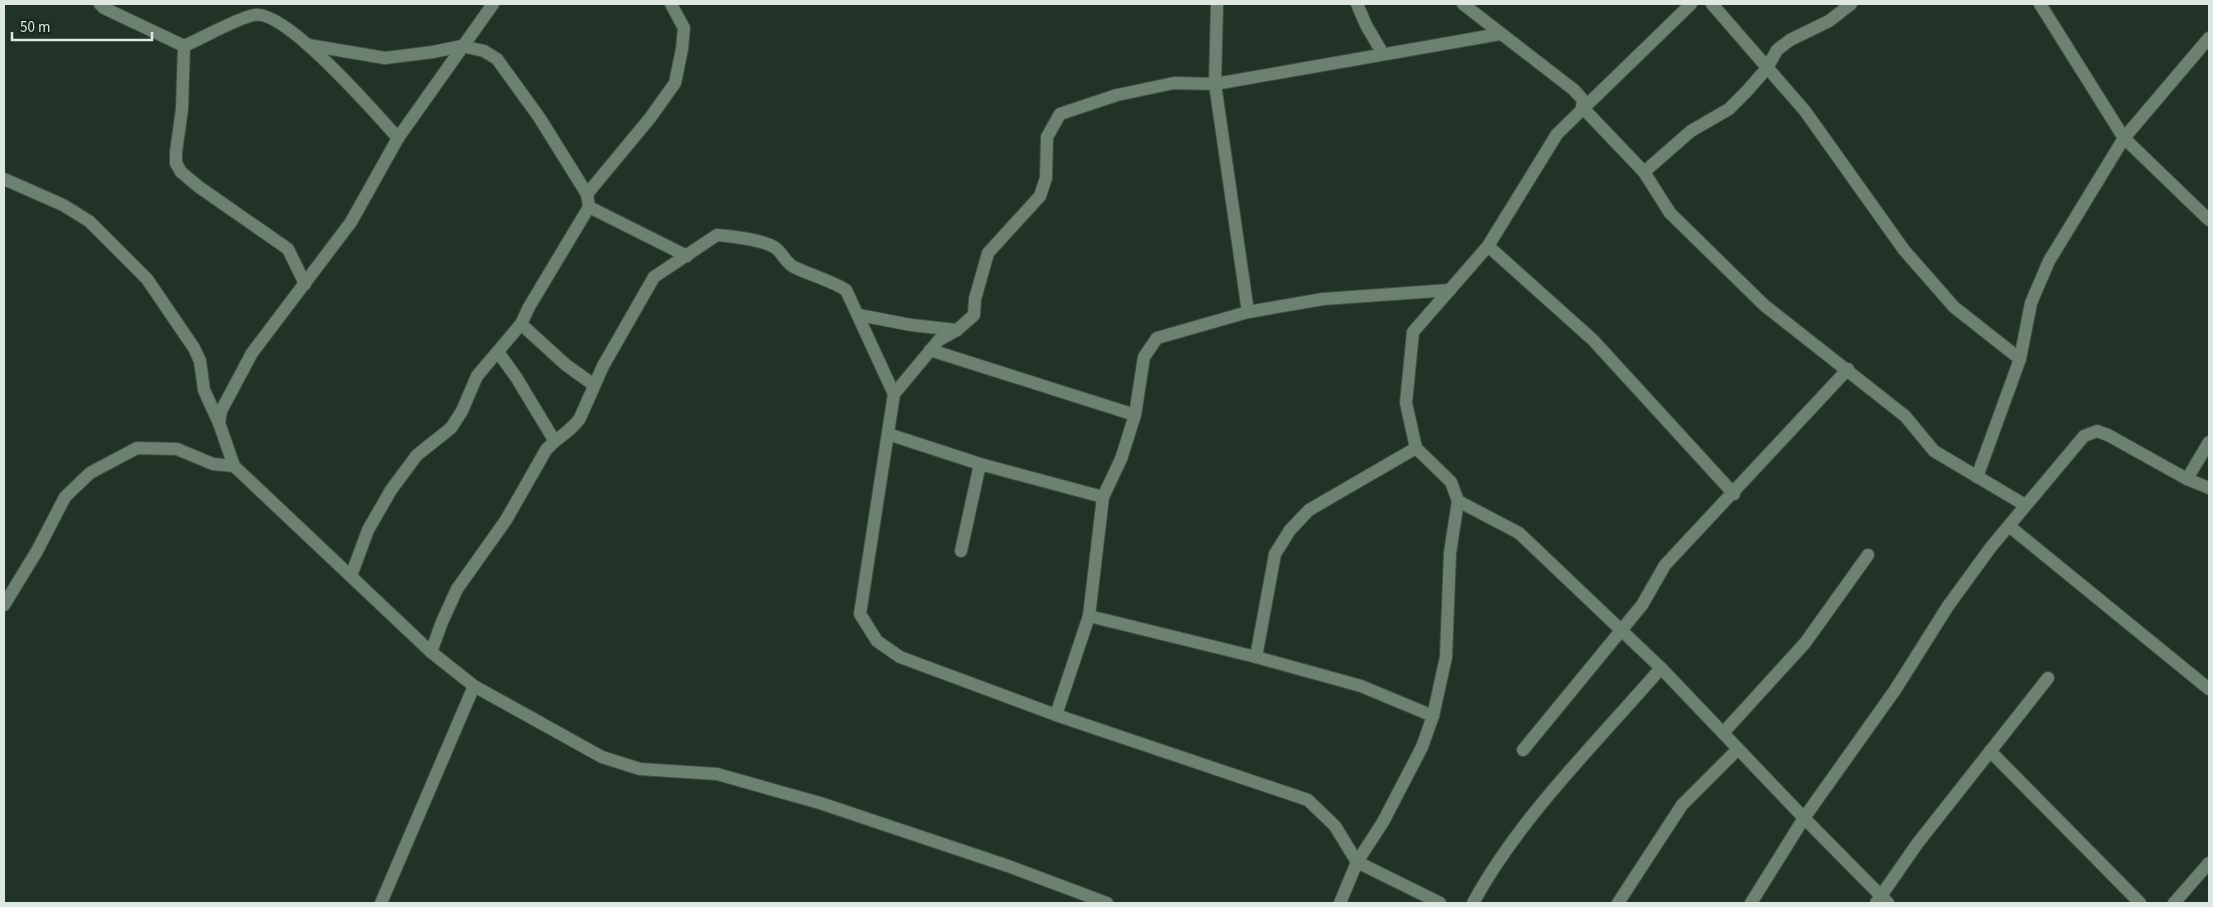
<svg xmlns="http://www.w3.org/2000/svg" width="2213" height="907" viewBox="0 0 2213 907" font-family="'Source Sans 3',sans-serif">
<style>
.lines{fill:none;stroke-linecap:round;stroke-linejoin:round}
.minor-casing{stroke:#415046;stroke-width:14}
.minor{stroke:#6d8173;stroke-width:12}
</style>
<rect width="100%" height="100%" fill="#213227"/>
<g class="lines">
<g class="minor-casing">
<g id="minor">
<path d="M100 4 104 8 184 46 182 109 176 152V163L181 172 199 187 288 249 305 284"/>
<path d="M493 4 398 138 351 222 252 353 221 411 219 423 234 466 431 652 474 686 602 757 640 769 717 774 820 803 1008 866 1107 903"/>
<path d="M1217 4 1215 84 1248 312"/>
<path d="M1357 4 1366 25 1383 54"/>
<path d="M1463 4 1574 90 1583 100 1582 107 1644 172 1670 213 1764 305 1905 416 1934 451 2025 505"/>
<path d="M1712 4 1805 111 1904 250 1954 307 2020 359"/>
<path d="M2040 4 2124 138 2209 220"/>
<path d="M308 45 385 58 433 52 462 46 484 51 497 59 539 117 587 194 589 207 687 256"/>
<path d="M184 46C203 38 235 19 254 15 285 8 376 114 398 138"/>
<path d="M1644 172 1691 131 1729 109 1747 91 1767 68 1777 50 1790 40 1829 21 1851 4"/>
<path d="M4 179 63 205 89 221 147 279 194 348 200 361 204 390 219 423"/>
<path d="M587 194 650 118 675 83 682 49 684 28 671 4"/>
<path d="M1488 246 1593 340 1734 494"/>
<path d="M859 315 911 325 957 330"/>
<path d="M521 324 566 365 594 385"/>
<path d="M930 350 1135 415"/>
<path d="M498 352 516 377 554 440"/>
<path d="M888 434 980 464 1103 497"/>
<path d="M1977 477 2020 359 2031 303 2049 261 2124 138 2209 38"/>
<path d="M2187 479 2209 442"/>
<path d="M1458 501 1519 533 1661 668 1804 818 1888 903"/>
<path d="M2009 526 2209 689"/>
<path d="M961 551 980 464"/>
<path d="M351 576 368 530 391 490 417 455 451 428 462 411 477 376 521 324 529 307 589 207"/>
<path d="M4 605 37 551 65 497 90 473 137 448 177 449 213 464 234 466"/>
<path d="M1089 616 1256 657 1361 686 1433 716"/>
<path d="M431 652 442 622 457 589 506 520 546 450C556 438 572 431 580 418L603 366 654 277 717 235C731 236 763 240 774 247 783 252 785 264 796 268 813 276 830 280 846 290L894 394"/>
<path d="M1256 657 1275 554 1290 530 1309 510 1416 448"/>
<path d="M1056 715 1089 616 1103 497 1121 459 1135 415 1144 357 1157 338 1248 312 1323 299 1450 290"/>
<path d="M1723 733 1805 643 1868 555"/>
<path d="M1523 750 1642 605 1665 565 1848 369"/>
<path d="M1990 751 2140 903"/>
<path d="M381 903 474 686"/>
<path d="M1340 903 1357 862 1383 822 1422 747 1433 716 1446 657 1450 553 1458 501 1451 482 1416 448 1406 403 1413 332 1488 246 1557 134 1691 4"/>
<path d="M1440 903 1357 862 1335 826 1308 800 1056 715 900 657 877 641 860 614 894 394 939 340 957 330 974 315 975 299 988 253 1040 196 1046 178 1047 137 1060 114 1117 95 1174 83 1215 84 1500 34"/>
<path d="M1473 903C1519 818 1597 742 1661 668"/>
<path d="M1618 903 1682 805 1738 749"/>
<path d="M1751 903 1804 818 1895 690 1948 606 1991 547 2084 436 2097 431 2108 435 2187 479 2209 488"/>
<path d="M1876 903 1917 844 2048 678"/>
<path d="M2174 903 2209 863"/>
</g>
</g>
<use href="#minor" class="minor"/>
</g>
<rect width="2213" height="907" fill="none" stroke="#dde8e0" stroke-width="10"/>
<path d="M12 32v8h140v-8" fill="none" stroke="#dde8e0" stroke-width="2.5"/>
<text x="20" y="32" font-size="15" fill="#dde8e0" stroke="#18281d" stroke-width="4" paint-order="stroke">50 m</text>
</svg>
